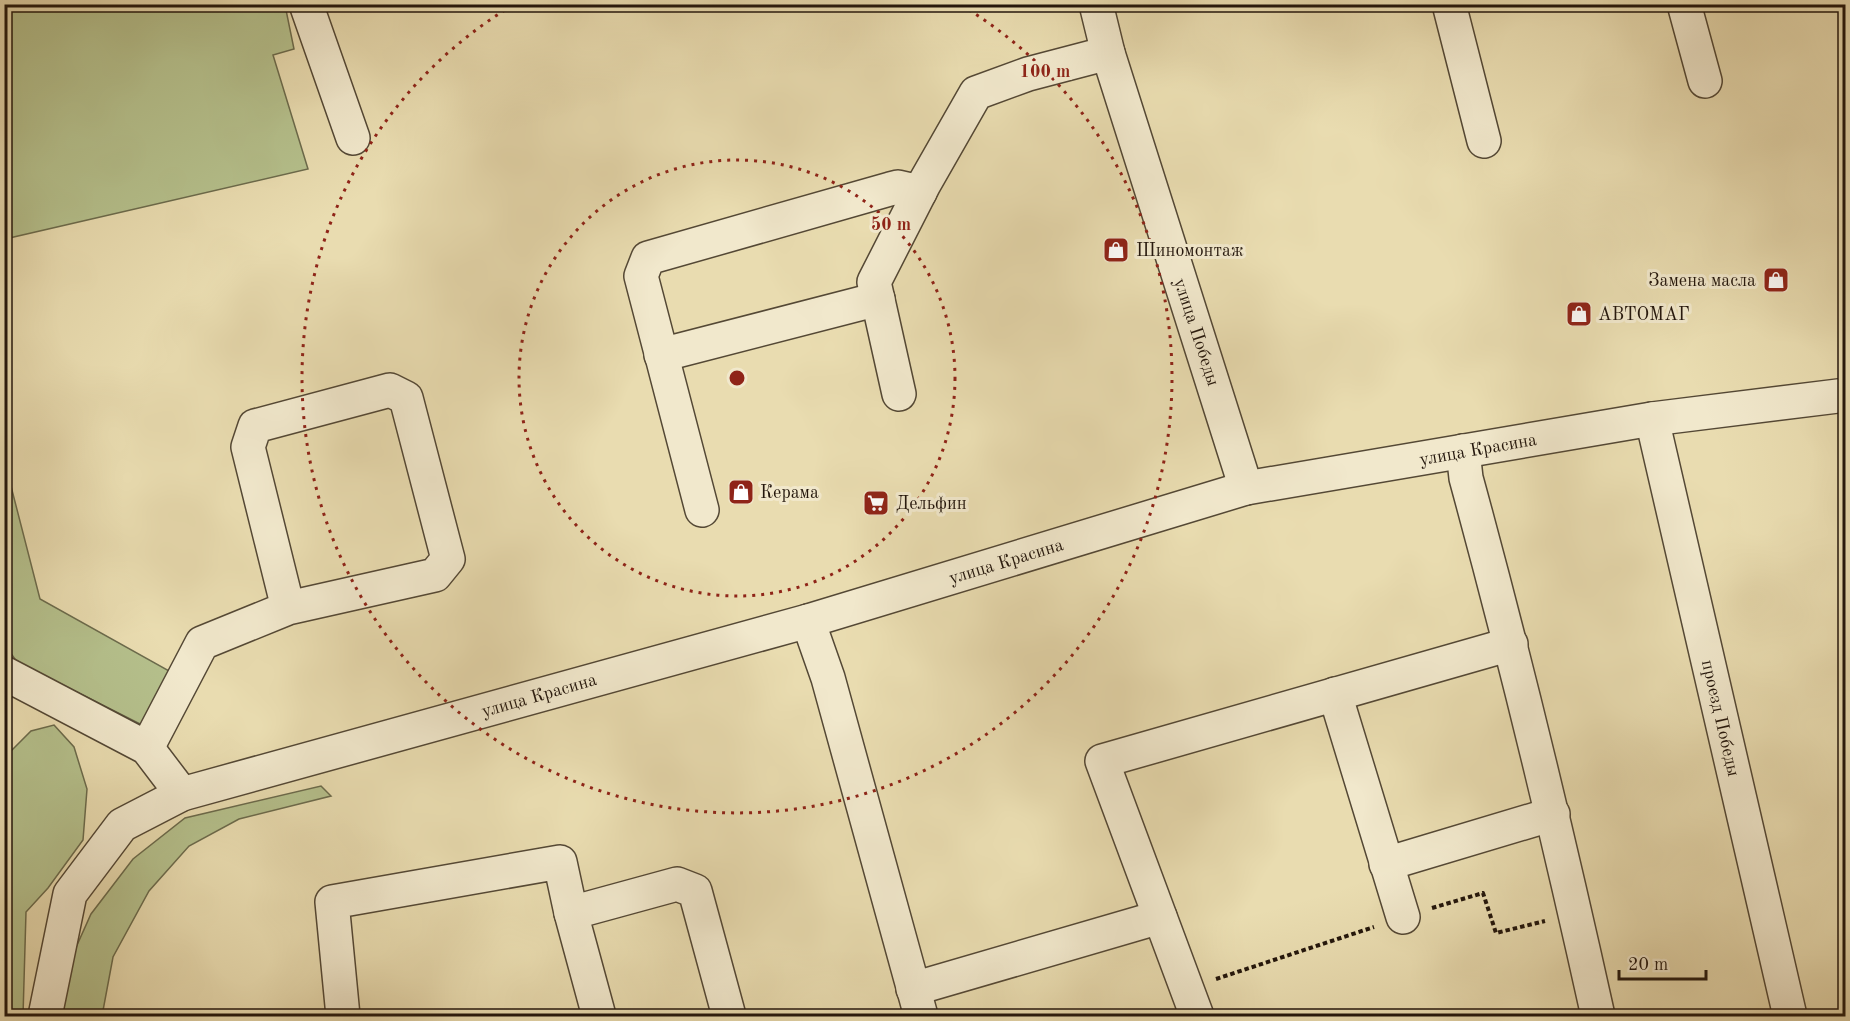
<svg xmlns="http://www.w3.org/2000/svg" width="1850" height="1021" viewBox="0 0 1850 1021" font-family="'Old Standard TT',serif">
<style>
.green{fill:#b5c08c;stroke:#6c6b4c;stroke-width:1.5}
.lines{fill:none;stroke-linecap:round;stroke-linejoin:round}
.minor-casing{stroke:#544835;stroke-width:36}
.path{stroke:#23160c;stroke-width:4;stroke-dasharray:4.5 3;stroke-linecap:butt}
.minor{stroke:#f1e8cc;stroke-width:33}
.ring{fill:none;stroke:#8f2418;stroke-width:3;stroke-dasharray:3 6}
.labels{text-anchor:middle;stroke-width:6;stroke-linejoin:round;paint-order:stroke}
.poi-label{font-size:18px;fill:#23160c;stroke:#f1e8cc;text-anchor:start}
.street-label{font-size:18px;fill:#23160c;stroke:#f1e8cc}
.centre{fill:#8f2418;stroke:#f1e8cc;stroke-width:3}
.ring-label{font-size:18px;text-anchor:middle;font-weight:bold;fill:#8f2418;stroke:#f1e8cc;stroke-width:6;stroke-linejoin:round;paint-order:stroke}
</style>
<rect width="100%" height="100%" fill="#e9dcb0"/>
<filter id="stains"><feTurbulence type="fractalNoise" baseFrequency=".00333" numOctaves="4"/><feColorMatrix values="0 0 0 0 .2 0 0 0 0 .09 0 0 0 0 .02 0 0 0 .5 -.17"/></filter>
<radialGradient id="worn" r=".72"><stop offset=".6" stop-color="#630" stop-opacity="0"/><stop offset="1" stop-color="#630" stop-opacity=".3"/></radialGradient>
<g class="green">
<path d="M4 5H285L294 49 273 55 308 169 5 239Z"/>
<path d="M4 459 40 599 171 672 146 727 17 662 5 645Z"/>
<path d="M54 725 74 747 87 789 83 840 48 888 26 912 23 1016H5V757L31 731Z"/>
<path d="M321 786 331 796 239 819 189 846 149 891 113 957 102 1016H63L69 963 91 914 133 859 185 818Z"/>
</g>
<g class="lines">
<g class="minor-casing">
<g id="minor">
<path d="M306 4 353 138"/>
<path d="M1096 4 1108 53 1246 488"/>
<path d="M1449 4 1484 141"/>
<path d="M1684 4 1705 81"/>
<path d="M661 355 878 299"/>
<path d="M899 394 874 282 924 184 976 93 1028 74 1108 53"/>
<path d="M1652 419 1790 1016"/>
<path d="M1463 451 1466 478C1515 657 1558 835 1598 1016"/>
<path d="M702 510 641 276 648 258 890 189 898 187 920 192"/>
<path d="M808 621 828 678 921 1016"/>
<path d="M4 673 147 748 182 794"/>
<path d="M1335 694 1403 917"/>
<path d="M147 748 202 643 288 608 435 575 448 559 406 398 390 390 255 426 248 447 288 608"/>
<path d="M1386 864 1553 814"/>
<path d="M913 989 1160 917"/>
<path d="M45 1016 70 894 122 825 182 794 808 621 1246 488 1652 419 1846 395"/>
<path d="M343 1016 332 902 560 862 571 913"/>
<path d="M599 1016 571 913 677 884 695 891 729 1016"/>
<path d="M1197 1016 1102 761 1511 644"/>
</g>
</g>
<g class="path">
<path d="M1432 908 1483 893 1496 933 1545 921"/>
<path d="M1216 979 1374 927"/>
</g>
<use href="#minor" class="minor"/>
</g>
<g class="ring">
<circle cx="737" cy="378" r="218"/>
<path d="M961 5A435 435 0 1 1 513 5"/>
</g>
<defs>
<g id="shop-square" transform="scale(1.35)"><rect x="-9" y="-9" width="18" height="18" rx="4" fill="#8f2418" stroke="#f1e8cc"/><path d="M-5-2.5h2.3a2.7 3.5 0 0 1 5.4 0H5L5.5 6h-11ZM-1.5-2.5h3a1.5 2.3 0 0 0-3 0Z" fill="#fff"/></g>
<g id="supermarket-square" transform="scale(1.35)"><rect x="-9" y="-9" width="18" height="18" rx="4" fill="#8f2418" stroke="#f1e8cc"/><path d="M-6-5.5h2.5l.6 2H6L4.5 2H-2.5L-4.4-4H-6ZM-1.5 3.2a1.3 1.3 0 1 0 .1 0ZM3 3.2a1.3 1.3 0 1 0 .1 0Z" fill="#fff"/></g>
</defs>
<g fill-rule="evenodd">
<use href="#shop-square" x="1116" y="250"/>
<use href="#shop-square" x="1776" y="280"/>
<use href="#shop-square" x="1579" y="314"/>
<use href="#shop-square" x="741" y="492"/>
<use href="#supermarket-square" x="876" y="503"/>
</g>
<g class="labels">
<g class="poi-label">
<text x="1136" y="256">Шиномонтаж</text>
<text x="1756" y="286" text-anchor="end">Замена масла</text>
<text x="1598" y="320">АВТОМАГ</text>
<text x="760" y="498">Керама</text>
<text x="896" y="509">Дельфин</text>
</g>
<g class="street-label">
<text transform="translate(1197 332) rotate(72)" y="6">улица Победы</text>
<text transform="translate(1478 449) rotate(-10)" y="6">улица Красина</text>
<text transform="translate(1006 561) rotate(-17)" y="6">улица Красина</text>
<text transform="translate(539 695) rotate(-16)" y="6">улица Красина</text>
<text transform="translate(1721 718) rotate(77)" y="6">проезд Победы</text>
</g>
</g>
<circle cx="737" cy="378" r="9" class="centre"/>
<g class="ring-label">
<text x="1045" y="77">100 m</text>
<text x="891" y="230">50 m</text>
</g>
<rect width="1850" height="1021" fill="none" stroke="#e9dcb0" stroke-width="24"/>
<rect x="6" y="6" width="1838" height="1009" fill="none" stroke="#23160c" stroke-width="3"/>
<rect x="12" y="12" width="1826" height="997" fill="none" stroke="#23160c" stroke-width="1.5"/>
<path d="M1619 970v9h87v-9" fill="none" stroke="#23160c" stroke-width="3"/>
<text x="1628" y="970" font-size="18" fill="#23160c" stroke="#f1e8cc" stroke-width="4.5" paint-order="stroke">20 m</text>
<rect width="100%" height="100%" filter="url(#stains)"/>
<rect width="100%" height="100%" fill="url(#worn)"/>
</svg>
